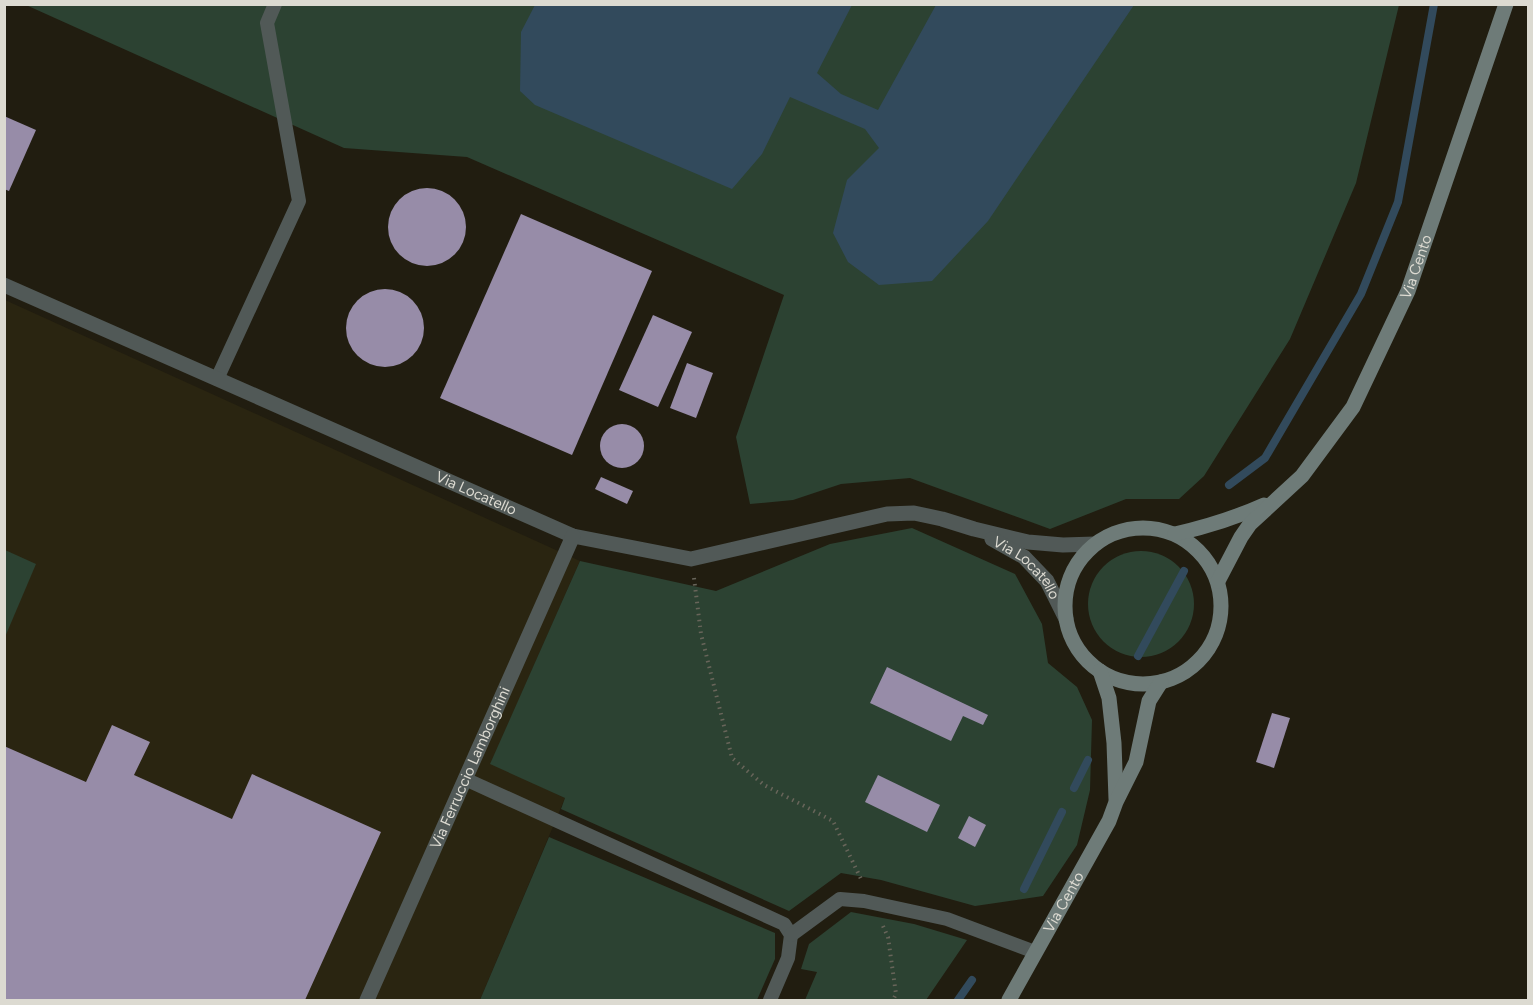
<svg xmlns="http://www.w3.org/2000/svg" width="1533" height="1005" viewBox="0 0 1533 1005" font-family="Figtree,sans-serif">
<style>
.built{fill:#2a2511}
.green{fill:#2c4232}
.water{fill:#324a5c}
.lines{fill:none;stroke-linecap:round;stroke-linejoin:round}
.stream{stroke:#324a5c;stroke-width:8}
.building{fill:#978ca8}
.path{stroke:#68655a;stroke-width:4;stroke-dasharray:1.5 4.5;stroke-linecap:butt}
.lane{stroke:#515957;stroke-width:14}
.street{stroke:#515957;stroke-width:15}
.secondary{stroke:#6e7b78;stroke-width:15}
.labels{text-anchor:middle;stroke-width:6;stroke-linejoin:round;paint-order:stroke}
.street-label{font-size:15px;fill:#dcdad1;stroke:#211d10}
</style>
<rect width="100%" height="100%" fill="#211d10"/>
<path class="built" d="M5 300 580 561 491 763 565 798 480 1000H5Z"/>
<g class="green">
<path d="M26 5H1399L1356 183 1290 339 1204 476 1179 499H1126L1050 529 910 478 841 484 793 500 750 504 736 437 784 295 467 157 344 148Z"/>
<path d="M912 528 1015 574 1042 624 1048 663 1077 687 1092 720 1090 790 1077 845 1043 896 975 906 881 880 841 873 789 911 561 809 565 798 490 764 580 561 716 591 830 544Z"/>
<path d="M5 550 36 564 5 637Z"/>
<circle cx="1141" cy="604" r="53"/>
<path d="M549 837 775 933V959L757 1000H480Z"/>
<path d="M851 912 914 924 967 940 926 1000H805L817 972 801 969 809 944Z"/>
</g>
<path class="water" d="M535 5H852L817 73 841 94 878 110 936 5H1134L988 221 932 281 879 285 848 262 833 233 847 180 879 148 865 129 790 97 762 154 732 189 535 105 520 91 521 32Z"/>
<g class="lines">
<g class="stream">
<path d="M1229 485 1265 458 1361 294 1398 202 1434 4"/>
<path d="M1138 656 1184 571"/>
<path d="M1074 788 1088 760"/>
<path d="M1024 889 1062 812"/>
<path d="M958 1000 972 980"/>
</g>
</g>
<g class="building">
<path d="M4 116 36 130 9 191 4 189Z"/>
<circle cx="427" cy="227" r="39"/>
<path d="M521 214 652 271 572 455 440 398Z"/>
<circle cx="385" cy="328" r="39"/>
<path d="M653 315 692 332 658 407 619 390Z"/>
<path d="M687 363 713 373 696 418 670 408Z"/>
<circle cx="622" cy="446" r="22"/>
<path d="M601 477 633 491 627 504 595 489Z"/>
<path d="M887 667 988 715 983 725 963 716 951 741 870 703Z"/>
<path d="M1272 713 1290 718 1274 768 1256 762Z"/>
<path d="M112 725 150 742 134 775 232 819 252 774 381 832 305 1000H4V746L86 782Z"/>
<path d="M878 775 940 805 927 832 865 802Z"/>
<path d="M969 816 986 825 975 847 958 838Z"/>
</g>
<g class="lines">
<g class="path">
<path d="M694 578 701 634 732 758 764 785 833 821 862 881"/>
<path d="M883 926 888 937 896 994 893 1000"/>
</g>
<g class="lane">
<path d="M217 379 299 201 267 23 275 4"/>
<path d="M465 779 784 924 791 935 788 958 770 1000"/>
<path d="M791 935 840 899 864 901 947 919 1035 952"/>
</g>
<g class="street">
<path id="s1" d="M4 285 573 536 691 559 887 514 914 513 942 519 974 529 1028 542 1063 545 1095 544"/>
<path id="s2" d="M992 539 1024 557 1047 581 1066 619"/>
<path id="s3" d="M367 1000 573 536"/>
</g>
<g class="secondary">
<circle cx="1143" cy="606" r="78"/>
<path d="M1175 534C1206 527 1235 518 1264 505"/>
<path id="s4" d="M1218 581 1241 537 1250 524 1302 476 1353 407 1408 291 1506 4"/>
<path d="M1100 671 1109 698 1114 743 1116 799"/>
<path id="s5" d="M1009 1000 1109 821 1116 802 1136 762 1149 701 1161 682"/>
</g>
</g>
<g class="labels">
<g class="street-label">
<text dy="5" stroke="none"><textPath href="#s4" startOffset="376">Via Cento</textPath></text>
<text dy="5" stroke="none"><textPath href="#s1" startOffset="516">Via Locatello</textPath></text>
<text dy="5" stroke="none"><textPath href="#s2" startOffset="46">Via Locatello</textPath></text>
<text dy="5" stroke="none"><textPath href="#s3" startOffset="254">Via Ferruccio Lamborghini</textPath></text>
<text dy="5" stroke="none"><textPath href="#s5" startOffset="112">Via Cento</textPath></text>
</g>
</g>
<rect width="1533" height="1005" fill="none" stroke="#dcdad1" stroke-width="12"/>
</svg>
